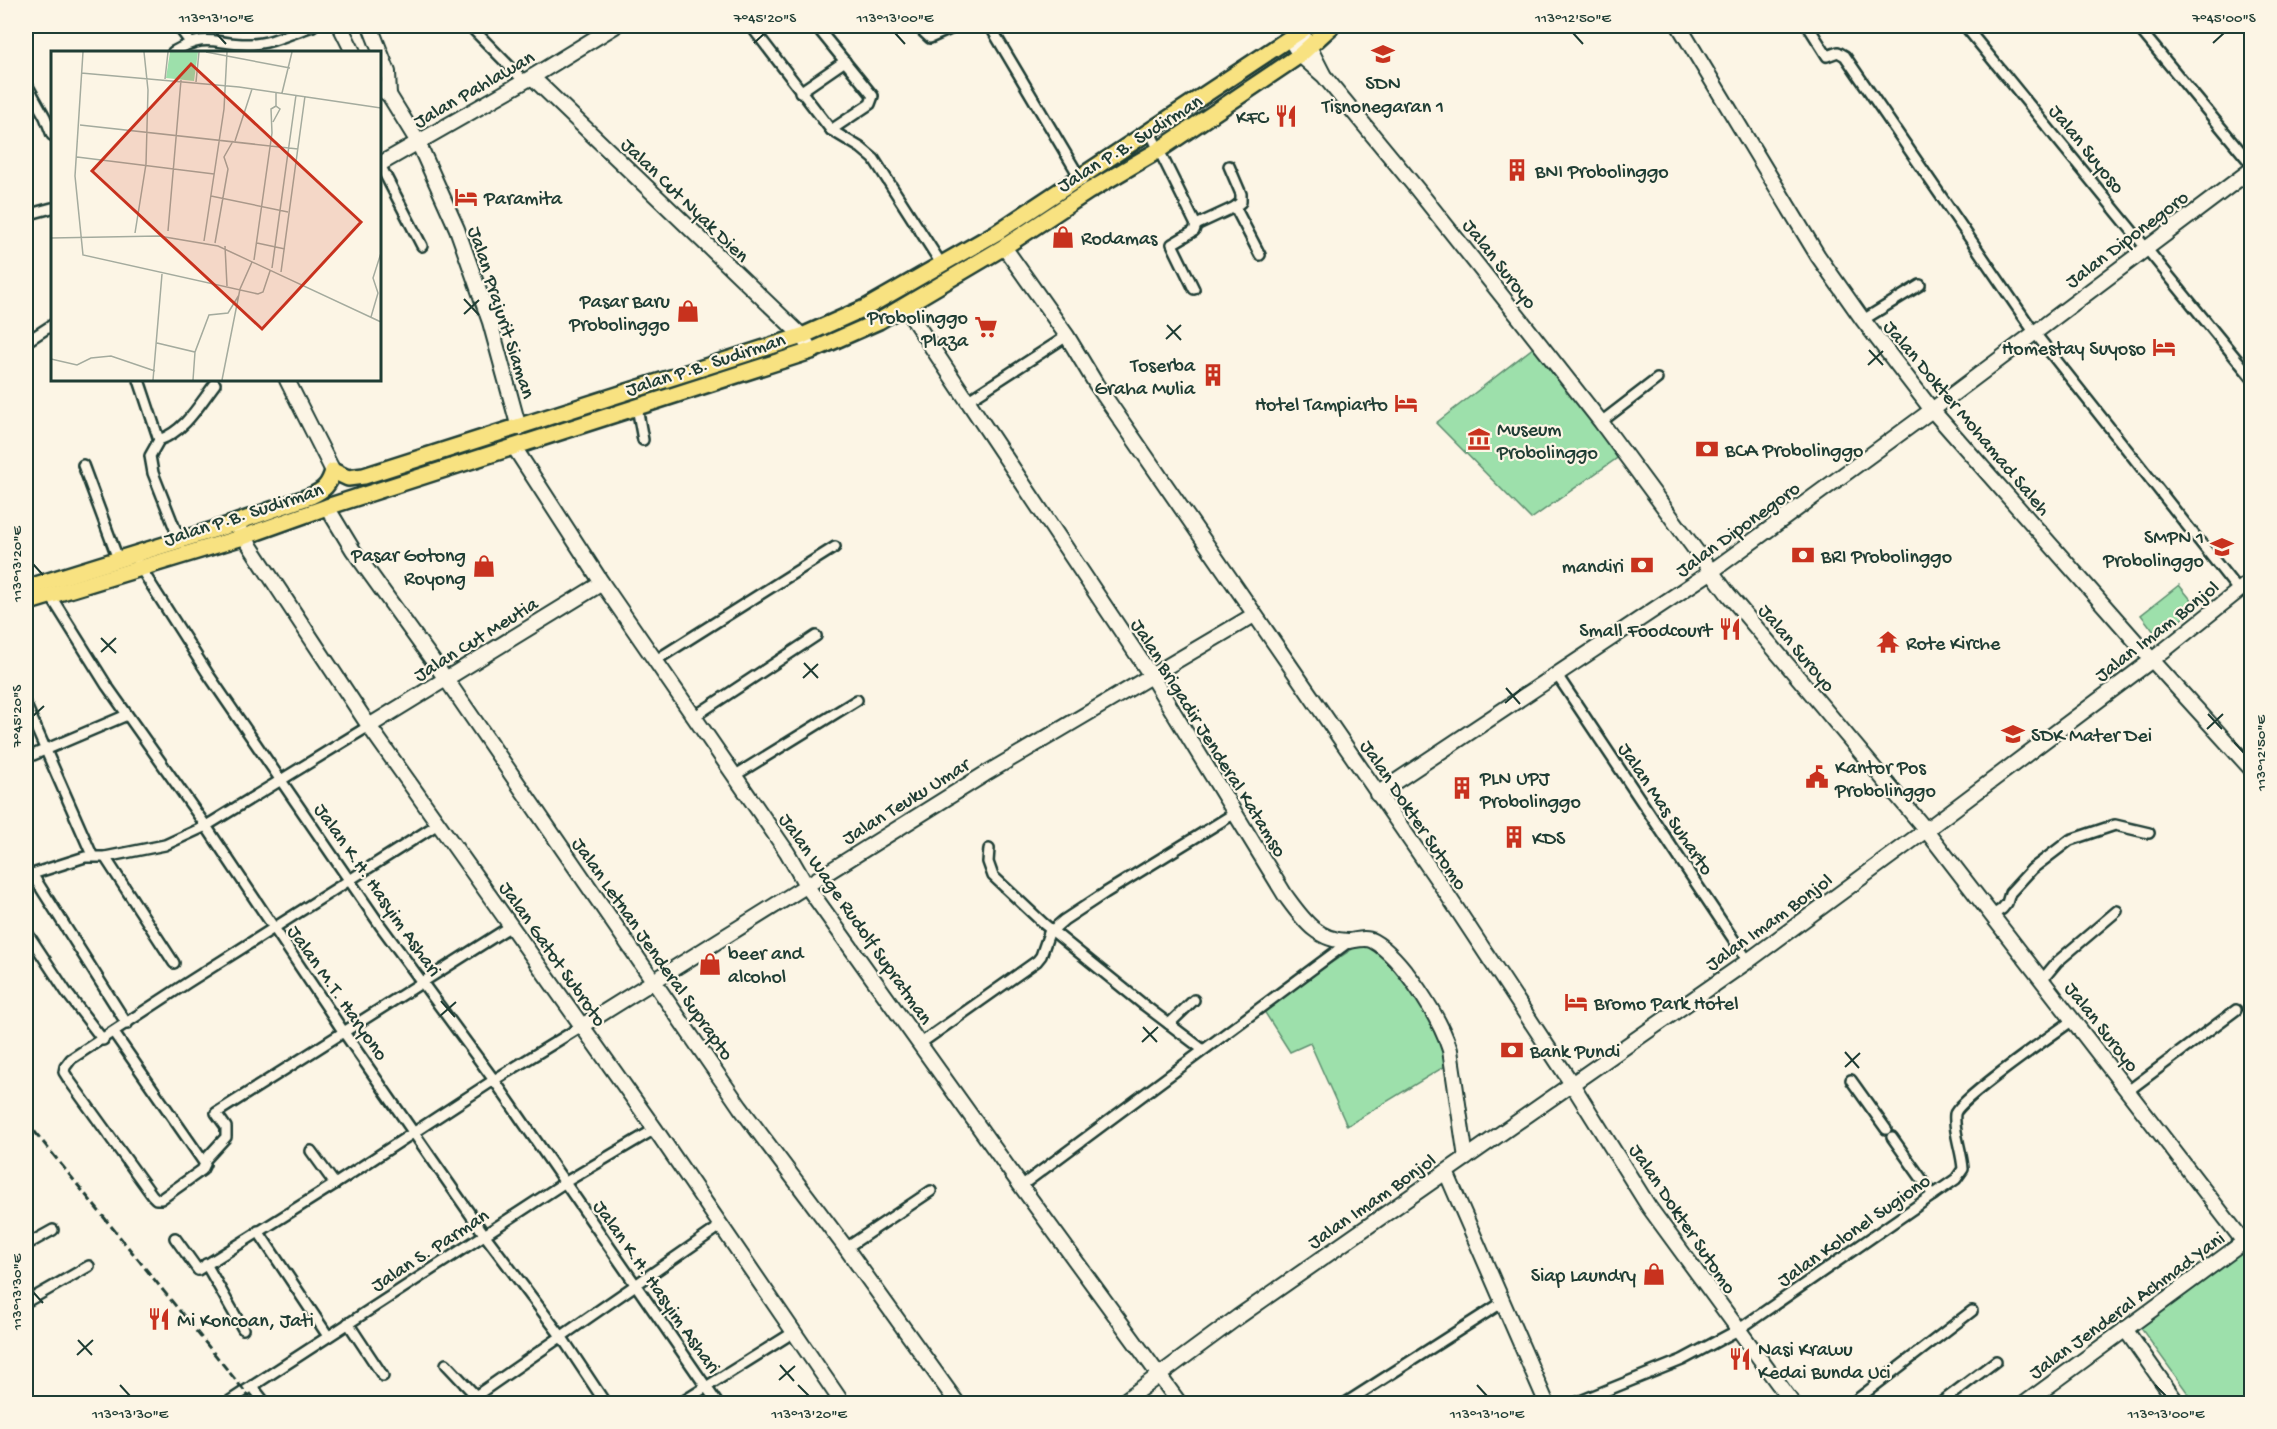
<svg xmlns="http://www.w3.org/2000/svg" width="2277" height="1429" viewBox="0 0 2277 1429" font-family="'Gochi Hand',sans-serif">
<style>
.green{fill:#9de0ab;stroke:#5e8e70;stroke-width:1.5}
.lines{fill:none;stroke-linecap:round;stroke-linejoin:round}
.street-casing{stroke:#1f3d34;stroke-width:14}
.secondary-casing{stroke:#1f3d34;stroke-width:18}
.primary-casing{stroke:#1f3d34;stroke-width:20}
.street{stroke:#fcf5e5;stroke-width:9}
.secondary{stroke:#fcf5e5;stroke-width:14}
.primary{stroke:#f8e281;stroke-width:15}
.rail{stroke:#1f3d34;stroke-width:3;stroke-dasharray:9 4.5;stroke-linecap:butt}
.ticks{fill:none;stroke:#1f3d34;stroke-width:2}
.labels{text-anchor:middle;stroke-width:4.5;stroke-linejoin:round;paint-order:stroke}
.poi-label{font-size:20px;fill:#1f3d34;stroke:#fcf5e5;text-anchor:start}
.street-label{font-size:20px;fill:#1f3d34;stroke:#fcf5e5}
.inset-road{fill:none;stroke:#a4ab9e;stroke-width:1.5}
.view{fill:#c8321e;fill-opacity:0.15;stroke:#c8321e;stroke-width:3}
.inset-edge{fill:none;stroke:#1f3d34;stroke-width:3}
.neatline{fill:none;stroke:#1f3d34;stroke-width:2}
.ticks-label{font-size:15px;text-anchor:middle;fill:#1f3d34}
</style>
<rect width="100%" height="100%" fill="#fcf5e5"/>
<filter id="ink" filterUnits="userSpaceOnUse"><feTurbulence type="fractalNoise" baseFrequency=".0167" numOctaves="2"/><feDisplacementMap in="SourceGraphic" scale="12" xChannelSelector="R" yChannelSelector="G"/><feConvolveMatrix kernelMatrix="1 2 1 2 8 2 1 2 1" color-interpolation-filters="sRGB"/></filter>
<g filter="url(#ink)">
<g class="green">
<path d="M1534 347 1620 456 1531 519 1436 423Z"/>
<path d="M2179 585 2197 607 2158 637 2141 615Z"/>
<path d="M1366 940 1419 992 1452 1062 1347 1126 1310 1043 1290 1052 1262 1008Z"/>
<path d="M2251 1246V1403H2195L2140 1327Z"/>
</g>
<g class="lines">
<g class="street-casing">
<g id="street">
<path d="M178 26 190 42"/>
<path d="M470 26 524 81"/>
<path d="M751 26 831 130 861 148 874 159 942 265"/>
<path d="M816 26 873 96 870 104 831 130"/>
<path d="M917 26 930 38 957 26"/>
<path d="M990 26 1082 181"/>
<path d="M1808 26 1827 56 1838 52 1845 56 2034 332 2238 590"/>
<path d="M1965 26 2252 378"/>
<path d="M2137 26 2252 165"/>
<path d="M173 52C209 31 214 45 250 44 271 44 293 32 313 26"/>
<path d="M26 83 45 117 52 135"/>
<path d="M800 92 845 61"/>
<path d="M1150 132 1196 225 1194 231 1172 244 1194 289"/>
<path d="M380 165 422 246"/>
<path d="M1235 207 1260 255"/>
<path d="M26 215 52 208"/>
<path d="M1196 225 1235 207 1241 202V194L1229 166"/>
<path d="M1863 320 1920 285"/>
<path d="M26 342 52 325"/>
<path d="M139 380 159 440C185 431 199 405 215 384"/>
<path d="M967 401 1067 336"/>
<path d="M637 407 643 440"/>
<path d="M1601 422 1657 379"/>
<path d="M159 440 150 456 153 473 179 539"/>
<path d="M83 465 118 559"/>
<path d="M138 564 208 674 380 925 494 1080 718 1404"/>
<path d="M50 595 107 686 206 826 343 1031 484 1234 561 1336 606 1404"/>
<path d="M656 660 835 547"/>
<path d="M1557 675 1748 961"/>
<path d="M26 705 92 855"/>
<path d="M695 716 816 636"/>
<path d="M26 758 127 715"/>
<path d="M734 776 857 700"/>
<path d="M989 849 988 862 993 876 1044 924 1144 1005 1202 1049"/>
<path d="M105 857 174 963"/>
<path d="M32 874 127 1024"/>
<path d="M26 876 85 857H105L165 845 206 826 369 726"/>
<path d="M1991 916 2002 909 2007 903 2010 893 2032 869 2070 840 2115 825 2149 833"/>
<path d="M26 931 67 993 103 1040"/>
<path d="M2042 980 2057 962 2117 911"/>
<path d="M1169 1024 1194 1000"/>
<path d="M114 1033 205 1164 202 1170 161 1199H156L152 1195 69 1080 64 1072 65 1067 71 1059 187 983 438 824"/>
<path d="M921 1043 1037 961 1041 956 1049 933 1064 920 1105 893 1235 813"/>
<path d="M1851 1080 1886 1129"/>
<path d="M2128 1091 2236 1010"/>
<path d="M1892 1137 1933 1195"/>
<path d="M311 1151 335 1184"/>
<path d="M204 1161 226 1137V1127L216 1113 511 926"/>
<path d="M1021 1186 1350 941"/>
<path d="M258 1231 328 1336"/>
<path d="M175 1238 198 1270 335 1184 494 1080 582 1026"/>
<path d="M26 1245 53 1230"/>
<path d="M846 1248 931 1191"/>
<path d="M206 1264 243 1329"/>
<path d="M26 1302 89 1266"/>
<path d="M348 1323 383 1376"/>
<path d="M446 1364 476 1396"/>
<path d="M252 1386 266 1404"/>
<path d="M225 1404 564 1183 655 1129"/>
<path d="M464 1404 722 1225"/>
<path d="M679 1404 794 1332"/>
<path d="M1344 1404 1503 1302"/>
<path d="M1573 1404 1682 1360 1738 1330 1956 1179 1963 1169C1962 1151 1953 1131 1955 1114 1957 1101 2056 1032 2073 1020"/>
<path d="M1851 1404 1972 1311"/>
<path d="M1939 1404 1996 1361"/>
</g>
</g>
<g class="secondary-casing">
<g id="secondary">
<path d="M340 26 353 52"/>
<path d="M370 26 388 72 389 95"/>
<path d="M1679 26 1818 256 1863 320 1932 410 2152 660 2252 770"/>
<path d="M1301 31 1323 74"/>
<path d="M1290 39 1300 55 1324 76 1417 189 1521 320 1601 422 1728 594 1926 830 2244 1242"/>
<path d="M532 77 802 336 811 351"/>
<path d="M380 89 389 95 418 142 457 229 490 322 519 428"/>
<path d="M380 164 532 77 615 26"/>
<path d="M1004 247 1067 336 1096 384 1439 882 1572 1084 1649 1207 1793 1404"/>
<path d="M905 307 1150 674 1285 895C1302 918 1317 942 1350 941 1357 940 1366 937 1373 941 1402 957 1440 1018 1450 1050L1466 1158"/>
<path d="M287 380 333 471"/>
<path d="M514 447 602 583 787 852 806 885 1021 1186 1180 1404"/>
<path d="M327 507 353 550 446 679 740 1107 846 1248 958 1404"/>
<path d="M235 523 369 726 655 1129 843 1404"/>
<path d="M369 726 602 583"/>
<path d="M1377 794 1712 571 1932 410 2252 169"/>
<path d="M582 1026 985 774 1254 615"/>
<path d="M1446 1172 1547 1404"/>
<path d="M2125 1329 2178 1404"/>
<path d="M1120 1404 1238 1317 1748 961 1926 830 2152 660 2252 580"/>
<path d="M2024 1404 2252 1236"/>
</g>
</g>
<g class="primary-casing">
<g id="primary">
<path d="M26 588 235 523 311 496C324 490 329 485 333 471L348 478 364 476 802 336 867 307 996 233 1308 26"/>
<path d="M26 603 243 537 327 507 811 351 879 321 1004 247 1089 191 1159 150 1300 55 1332 26"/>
</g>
</g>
<use href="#street" class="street"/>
<use href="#secondary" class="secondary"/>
<use href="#primary" class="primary"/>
<path class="rail" d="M26 1121 255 1404"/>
</g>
</g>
<path class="ticks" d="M216 33 226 44M895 33 905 44M1573 33 1583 44M754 43 765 33M2213 43 2224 33M464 299 479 315M464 314 479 300M1167 325 1181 340M1166 339 1181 325M1869 350 1883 365M1868 365 1883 351M33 564 43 575M101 638 116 653M101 652 116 638M804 663 818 678M803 678 818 664M1506 688 1520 704M1505 703 1521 689M2208 714 2222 729M33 716 44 706M2207 729 2223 714M2234 742 2244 753M441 1001 455 1017M440 1016 456 1002M1143 1027 1157 1042M1142 1042 1158 1027M1845 1052 1859 1068M1845 1067 1860 1053M33 1292 43 1303M78 1340 92 1355M77 1355 93 1340M780 1365 794 1381M779 1380 795 1366M120 1385 130 1396M798 1385 809 1396M1477 1385 1487 1396M2155 1385 2166 1396"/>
<defs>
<g id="school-bare" transform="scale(1.8)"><path d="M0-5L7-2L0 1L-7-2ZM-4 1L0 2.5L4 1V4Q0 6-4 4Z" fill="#c8321e" stroke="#fcf5e5" stroke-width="2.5" paint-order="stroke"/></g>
<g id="restaurant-bare" transform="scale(1.8)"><path d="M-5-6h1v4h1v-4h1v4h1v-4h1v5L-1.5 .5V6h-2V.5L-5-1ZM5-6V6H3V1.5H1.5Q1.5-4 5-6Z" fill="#c8321e" stroke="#fcf5e5" stroke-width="2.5" paint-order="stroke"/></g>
<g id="building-bare" transform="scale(1.8)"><path d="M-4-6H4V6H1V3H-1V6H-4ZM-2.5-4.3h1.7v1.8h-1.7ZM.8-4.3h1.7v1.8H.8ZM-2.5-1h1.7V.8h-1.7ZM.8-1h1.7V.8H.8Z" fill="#c8321e" stroke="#fcf5e5" stroke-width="2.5" paint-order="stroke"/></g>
<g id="hotel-bare" transform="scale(1.8)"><path d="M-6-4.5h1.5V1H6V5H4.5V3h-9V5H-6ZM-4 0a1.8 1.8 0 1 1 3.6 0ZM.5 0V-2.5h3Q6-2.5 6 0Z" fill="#c8321e" stroke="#fcf5e5" stroke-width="2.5" paint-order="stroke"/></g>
<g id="shop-bare" transform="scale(1.8)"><path d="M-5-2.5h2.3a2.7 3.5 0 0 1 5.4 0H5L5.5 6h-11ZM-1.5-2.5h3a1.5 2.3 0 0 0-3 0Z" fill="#c8321e" stroke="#fcf5e5" stroke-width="2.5" paint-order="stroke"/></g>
<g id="supermarket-bare" transform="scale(1.8)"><path d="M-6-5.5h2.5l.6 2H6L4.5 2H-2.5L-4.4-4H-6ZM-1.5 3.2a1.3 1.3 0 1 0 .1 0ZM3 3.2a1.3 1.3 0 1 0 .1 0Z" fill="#c8321e" stroke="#fcf5e5" stroke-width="2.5" paint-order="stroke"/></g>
<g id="museum-bare" transform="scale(1.8)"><path d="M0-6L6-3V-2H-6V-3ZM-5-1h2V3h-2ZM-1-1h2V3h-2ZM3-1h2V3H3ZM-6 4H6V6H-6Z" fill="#c8321e" stroke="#fcf5e5" stroke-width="2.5" paint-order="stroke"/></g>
<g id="bank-bare" transform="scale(1.8)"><path d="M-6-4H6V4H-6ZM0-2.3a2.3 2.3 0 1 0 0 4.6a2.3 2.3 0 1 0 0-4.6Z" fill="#c8321e" stroke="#fcf5e5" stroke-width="2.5" paint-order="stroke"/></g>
<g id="temple-bare" transform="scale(1.8)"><path d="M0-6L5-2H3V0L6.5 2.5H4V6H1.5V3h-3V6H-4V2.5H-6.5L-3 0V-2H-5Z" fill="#c8321e" stroke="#fcf5e5" stroke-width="2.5" paint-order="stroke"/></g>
<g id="civic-bare" transform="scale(1.8)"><path d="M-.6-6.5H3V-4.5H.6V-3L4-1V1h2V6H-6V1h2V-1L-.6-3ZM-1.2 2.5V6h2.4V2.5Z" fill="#c8321e" stroke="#fcf5e5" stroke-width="2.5" paint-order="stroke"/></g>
</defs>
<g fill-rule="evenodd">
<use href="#school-bare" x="1383" y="54"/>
<use href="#restaurant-bare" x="1286" y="116"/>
<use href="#building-bare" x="1517" y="170"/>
<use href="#hotel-bare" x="466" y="197"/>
<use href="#shop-bare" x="1063" y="237"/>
<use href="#shop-bare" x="688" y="311"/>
<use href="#supermarket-bare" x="986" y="327"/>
<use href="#hotel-bare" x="2164" y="347"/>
<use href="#building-bare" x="1213" y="375"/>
<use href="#hotel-bare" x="1406" y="403"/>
<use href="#museum-bare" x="1479" y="439"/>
<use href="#bank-bare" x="1707" y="449"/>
<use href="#school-bare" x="2222" y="547"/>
<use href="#bank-bare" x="1803" y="555"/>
<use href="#bank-bare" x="1642" y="565"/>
<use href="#shop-bare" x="484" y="566"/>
<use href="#restaurant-bare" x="1730" y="629"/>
<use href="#temple-bare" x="1888" y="642"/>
<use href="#school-bare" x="2013" y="734"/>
<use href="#civic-bare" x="1817" y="777"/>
<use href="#building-bare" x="1462" y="788"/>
<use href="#building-bare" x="1514" y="837"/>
<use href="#shop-bare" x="710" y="964"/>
<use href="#hotel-bare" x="1576" y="1002"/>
<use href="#bank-bare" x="1512" y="1050"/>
<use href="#shop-bare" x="1654" y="1274"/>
<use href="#restaurant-bare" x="159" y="1319"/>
<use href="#restaurant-bare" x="1740" y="1359"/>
</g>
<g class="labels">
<g class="poi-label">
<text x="1383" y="89" text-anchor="middle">SDN<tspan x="1383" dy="23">Tisnonegaran 1</tspan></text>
<text x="1268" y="123" text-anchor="end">KFC</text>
<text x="1535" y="177">BNI Probolinggo</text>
<text x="484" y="204">Paramita</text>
<text x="1081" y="244">Rodamas</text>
<text x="670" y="307" text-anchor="end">Pasar Baru<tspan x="670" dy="23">Probolinggo</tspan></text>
<text x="968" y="323" text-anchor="end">Probolinggo<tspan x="968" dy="23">Plaza</tspan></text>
<text x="2146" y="354" text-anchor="end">Homestay Suyoso</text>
<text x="1195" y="371" text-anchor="end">Toserba<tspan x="1195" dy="23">Graha Mulia</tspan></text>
<text x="1388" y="410" text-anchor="end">Hotel Tampiarto</text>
<text x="1497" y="435">Museum<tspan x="1497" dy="23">Probolinggo</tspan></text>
<text x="1725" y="456">BCA Probolinggo</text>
<text x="2204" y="543" text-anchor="end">SMPN 1<tspan x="2204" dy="23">Probolinggo</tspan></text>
<text x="466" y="561" text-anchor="end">Pasar Gotong<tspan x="466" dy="23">Royong</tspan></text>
<text x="1821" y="562">BRI Probolinggo</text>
<text x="1624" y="572" text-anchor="end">mandiri</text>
<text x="1712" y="636" text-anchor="end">Small Foodcourt</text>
<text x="1906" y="649">Rote Kirche</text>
<text x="2031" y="741">SDK Mater Dei</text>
<text x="1835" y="773">Kantor Pos<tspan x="1835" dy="23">Probolinggo</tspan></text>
<text x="1480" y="784">PLN UPJ<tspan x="1480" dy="23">Probolinggo</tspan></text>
<text x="1532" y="844">KDS</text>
<text x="728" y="959">beer and<tspan x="728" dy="23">alcohol</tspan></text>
<text x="1594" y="1009">Bromo Park Hotel</text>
<text x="1530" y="1057">Bank Pundi</text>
<text x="1636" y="1281" text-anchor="end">Siap Laundry</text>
<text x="177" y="1326">Mi Koncoan, Jati</text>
<text x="1758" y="1355">Nasi Krawu<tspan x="1758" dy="23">Kedai Bunda Uci</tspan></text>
</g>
<g class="street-label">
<text transform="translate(473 88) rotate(-30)" y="7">Jalan Pahlawan</text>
<text transform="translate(1129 142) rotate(-32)" y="7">Jalan P.B. Sudirman</text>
<text transform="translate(2088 148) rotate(51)" y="7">Jalan Suyoso</text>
<text transform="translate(686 199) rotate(44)" y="7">Jalan Cut Nyak Dien</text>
<text transform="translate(2126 238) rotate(-37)" y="7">Jalan Diponegoro</text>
<text transform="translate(1501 263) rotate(52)" y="7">Jalan Suroyo</text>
<text transform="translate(503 312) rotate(72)" y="7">Jalan Prajurit Siaman</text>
<text transform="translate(705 363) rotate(-18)" y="7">Jalan P.B. Sudirman</text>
<text transform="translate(1968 417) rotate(50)" y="7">Jalan Dokter Mohamad Saleh</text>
<text transform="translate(243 513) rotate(-18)" y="7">Jalan P.B. Sudirman</text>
<text transform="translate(1737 528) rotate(-36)" y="7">Jalan Diponegoro</text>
<text transform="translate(2156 630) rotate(-38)" y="7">Jalan Imam Bonjol</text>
<text transform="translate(475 638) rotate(-32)" y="7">Jalan Cut Meutia</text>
<text transform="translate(1798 647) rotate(50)" y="7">Jalan Suroyo</text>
<text transform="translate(1210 737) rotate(58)" y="7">Jalan Brigadir Jenderal Katamso</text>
<text transform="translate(905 800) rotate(-32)" y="7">Jalan Teuku Umar</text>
<text transform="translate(1667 808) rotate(56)" y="7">Jalan Mas Suharto</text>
<text transform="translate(1415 814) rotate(56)" y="7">Jalan Dokter Sutomo</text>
<text transform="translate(379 889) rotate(55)" y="7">Jalan K.H. Hasyim Ashari</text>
<text transform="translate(857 918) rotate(55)" y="7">Jalan Wage Rudolf Supratman</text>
<text transform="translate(1768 921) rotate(-36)" y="7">Jalan Imam Bonjol</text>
<text transform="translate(654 948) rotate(55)" y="7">Jalan Letnan Jenderal Suprapto</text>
<text transform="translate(554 953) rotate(55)" y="7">Jalan Gatot Subroto</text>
<text transform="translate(339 992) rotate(55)" y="7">Jalan M.T. Haryono</text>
<text transform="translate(2103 1026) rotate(52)" y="7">Jalan Suroyo</text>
<text transform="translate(1371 1200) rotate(-35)" y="7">Jalan Imam Bonjol</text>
<text transform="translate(1684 1218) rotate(56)" y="7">Jalan Dokter Sutomo</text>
<text transform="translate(1853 1229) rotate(-35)" y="7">Jalan Kolonel Sugiono</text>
<text transform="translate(429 1249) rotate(-33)" y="7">Jalan S. Parman</text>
<text transform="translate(658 1286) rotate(55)" y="7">Jalan K.H. Hasyim Ashari</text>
<text transform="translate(2126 1304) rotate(-36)" y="7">Jalan Jenderal Achmad Yani</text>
</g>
</g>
<g transform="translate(51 51)">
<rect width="330" height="330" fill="#fcf5e5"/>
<path d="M119 1H147L143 30 115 27Z" fill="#9de0ab"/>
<path class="inset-road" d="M32 1 24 125 32 204 207 243 212 241 219 220M155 1 176 5M176 5 239 17M30 22 188 36 330 57M114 28 117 1M145 31 148 1M231 42 241 1M222 71 229 58 225 55V42M29 74 247 98M184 90 201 38M26 106 163 123M160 145 237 161M117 180 130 29M84 182 95 113 97 39 93 1M0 187 108 185 167 195 330 271M153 190 173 58 176 1M164 192 177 118 173 106 182 90M206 192 234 198M174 195 176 235M203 209 221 82 220 58 225 55M221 217 245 44M230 221 254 45M320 266 327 242 322 227 330 202M106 292 144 301 158 264 177 262 188 244M0 308 26 314 40 307 60 305 104 320M102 329 111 223M142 329 144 301M171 329 189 238 201 211"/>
<path class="view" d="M140 13 310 171 211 278 41 120Z"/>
<rect width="330" height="330" class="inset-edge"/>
</g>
<rect width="2277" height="1429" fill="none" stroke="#fcf5e5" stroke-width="66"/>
<rect x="33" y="33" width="2211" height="1363" class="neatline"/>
<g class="ticks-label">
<text x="216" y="22">113°13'10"E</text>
<text x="765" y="22">7°45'20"S</text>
<text x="895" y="22">113°13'00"E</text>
<text x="1573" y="22">113°12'50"E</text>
<text x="2224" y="22">7°45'00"S</text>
<text transform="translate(16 564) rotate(-90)" y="5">113°13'20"E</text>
<text transform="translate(16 716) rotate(-90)" y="5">7°45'20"S</text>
<text transform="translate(2260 753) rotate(-90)" y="5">113°12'50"E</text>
<text transform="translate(16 1292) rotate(-90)" y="5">113°13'30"E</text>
<text x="130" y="1418">113°13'30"E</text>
<text x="809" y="1418">113°13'20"E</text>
<text x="1487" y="1418">113°13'10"E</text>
<text x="2166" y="1418">113°13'00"E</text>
</g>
</svg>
